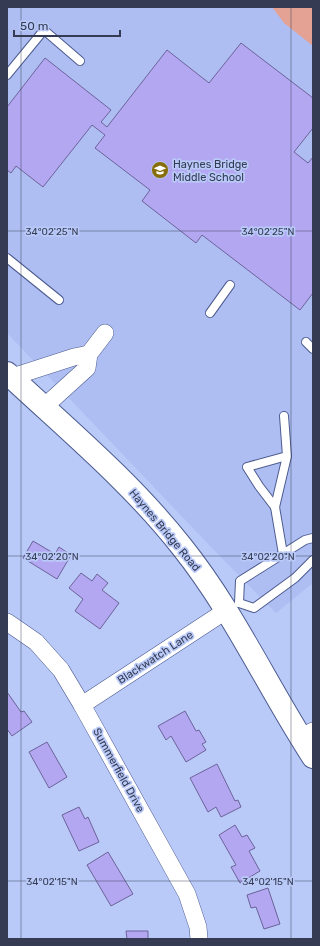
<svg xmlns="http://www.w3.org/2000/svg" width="320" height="946" viewBox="0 0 320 946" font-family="Rubik,sans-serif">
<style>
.built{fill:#aebef3}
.green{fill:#e4a295}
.building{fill:#b3a7f2;stroke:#6c639a}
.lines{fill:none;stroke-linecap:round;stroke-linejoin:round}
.lane-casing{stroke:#4c5b8f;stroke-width:10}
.street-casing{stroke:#4c5b8f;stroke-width:18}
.secondary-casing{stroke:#4c5b8f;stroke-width:24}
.lane{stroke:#fff;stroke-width:8}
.street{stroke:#fff;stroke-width:17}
.secondary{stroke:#fff;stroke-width:22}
.ticks{fill:none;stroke:#343b53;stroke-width:1;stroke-opacity:0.45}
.labels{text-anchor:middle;stroke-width:3.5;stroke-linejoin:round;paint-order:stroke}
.poi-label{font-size:11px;fill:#343b53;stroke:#b9c9f8;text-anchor:start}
.street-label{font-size:11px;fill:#343b53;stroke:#b9c9f8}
.ticks-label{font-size:10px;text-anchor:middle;fill:#343b53;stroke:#b9c9f8;stroke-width:3.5;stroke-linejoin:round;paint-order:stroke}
</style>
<rect width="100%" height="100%" fill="#b9c9f8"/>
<path class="built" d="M7 7H313V583L276 613 211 547 7 333Z"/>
<path class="green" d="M272 7H313V46L284 23Z"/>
<g class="building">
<path d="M241 43 313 98V128L294 152 308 163 313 157V293L300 310 202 235 196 243 142 201 150 190 95 148 105 135 92 125 43 187 16 166 11 173 7 170V107L45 58 111 110 101 122 107 127 167 50 209 83Z"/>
<path d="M33 541 55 554 59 547 71 555 57 579 23 558Z"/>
<path d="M81 573 92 581 97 574 108 583 102 590 119 603 100 629 75 611 83 599 69 588Z"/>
<path d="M7 692 21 712 24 711 32 722 12 736 7 729Z"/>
<path d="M185 711 196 731 199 730 206 742 202 744 206 750 186 762 171 736 166 740 158 726Z"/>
<path d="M47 742 67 777 49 788 29 752Z"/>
<path d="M217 764 235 801 238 800 241 807 221 817 216 807 208 812 190 778Z"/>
<path d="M79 807 85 819 88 817 99 842 79 851 62 815Z"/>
<path d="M235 825 242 837 247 835 255 848 249 851 260 871 240 883 231 867 236 865 219 835Z"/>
<path d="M108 852 133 894 111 906 87 865Z"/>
<path d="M268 888 280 924 264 929 256 907 251 908 247 895Z"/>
<path d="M126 931H148V939H127Z"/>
</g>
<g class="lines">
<g class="lane-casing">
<g id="lane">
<path d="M7 75 44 30 80 61"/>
<path d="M7 258 59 300"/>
<path d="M210 313 230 285"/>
<path d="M306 342 313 349"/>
<path d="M275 507 259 486 247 467 287 456"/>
<path d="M283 554 275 507 287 456 284 416"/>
<path d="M239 603 240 581 305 540 313 538"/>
<path d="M239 603 254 608 295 578 313 560"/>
</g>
</g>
<g class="street-casing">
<g id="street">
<path d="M12 377 74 357 89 354"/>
<path d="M44 407 87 368 89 354 105 333"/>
<path d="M7 622 36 642 61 670 82 705 187 894 198 927 199 939"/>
<path d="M82 705 227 610"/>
<path d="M300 738 313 731"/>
</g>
</g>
<g class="secondary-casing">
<path id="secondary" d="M7 373C67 429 131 482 182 547 234 612 268 688 313 757"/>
</g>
<use href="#lane" class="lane"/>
<use href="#street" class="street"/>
<use href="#secondary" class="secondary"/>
</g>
<path class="ticks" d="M21 7V939M291 7V939M7 231H313M7 556H313M7 881H313"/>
<defs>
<g id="school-disc" transform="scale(0.9)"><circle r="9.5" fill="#886d0b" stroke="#b9c9f8"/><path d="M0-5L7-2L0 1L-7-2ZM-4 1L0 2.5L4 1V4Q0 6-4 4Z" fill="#fff"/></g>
</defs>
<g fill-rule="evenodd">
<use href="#school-disc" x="160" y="170"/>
</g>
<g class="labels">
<g class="poi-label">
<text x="173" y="168">Haynes Bridge<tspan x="173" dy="13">Middle School</tspan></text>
</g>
<g class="street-label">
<text transform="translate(165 530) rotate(50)" y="4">Haynes Bridge Road</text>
<text transform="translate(155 657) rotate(-33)" y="4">Blackwatch Lane</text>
<text transform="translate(119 770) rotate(61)" y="4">Summerfield Drive</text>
</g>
</g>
<g class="ticks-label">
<text x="52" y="235">34°02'25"N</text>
<text x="268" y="235">34°02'25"N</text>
<text x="52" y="560">34°02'20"N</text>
<text x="268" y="560">34°02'20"N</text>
<text x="52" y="885">34°02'15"N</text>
<text x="268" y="885">34°02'15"N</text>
</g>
<rect width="320" height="946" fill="none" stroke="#343b53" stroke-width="16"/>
<path d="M14 30v6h106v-6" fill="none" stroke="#343b53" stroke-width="2"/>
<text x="20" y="30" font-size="12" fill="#343b53" stroke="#b9c9f8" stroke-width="3" paint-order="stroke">50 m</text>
</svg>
